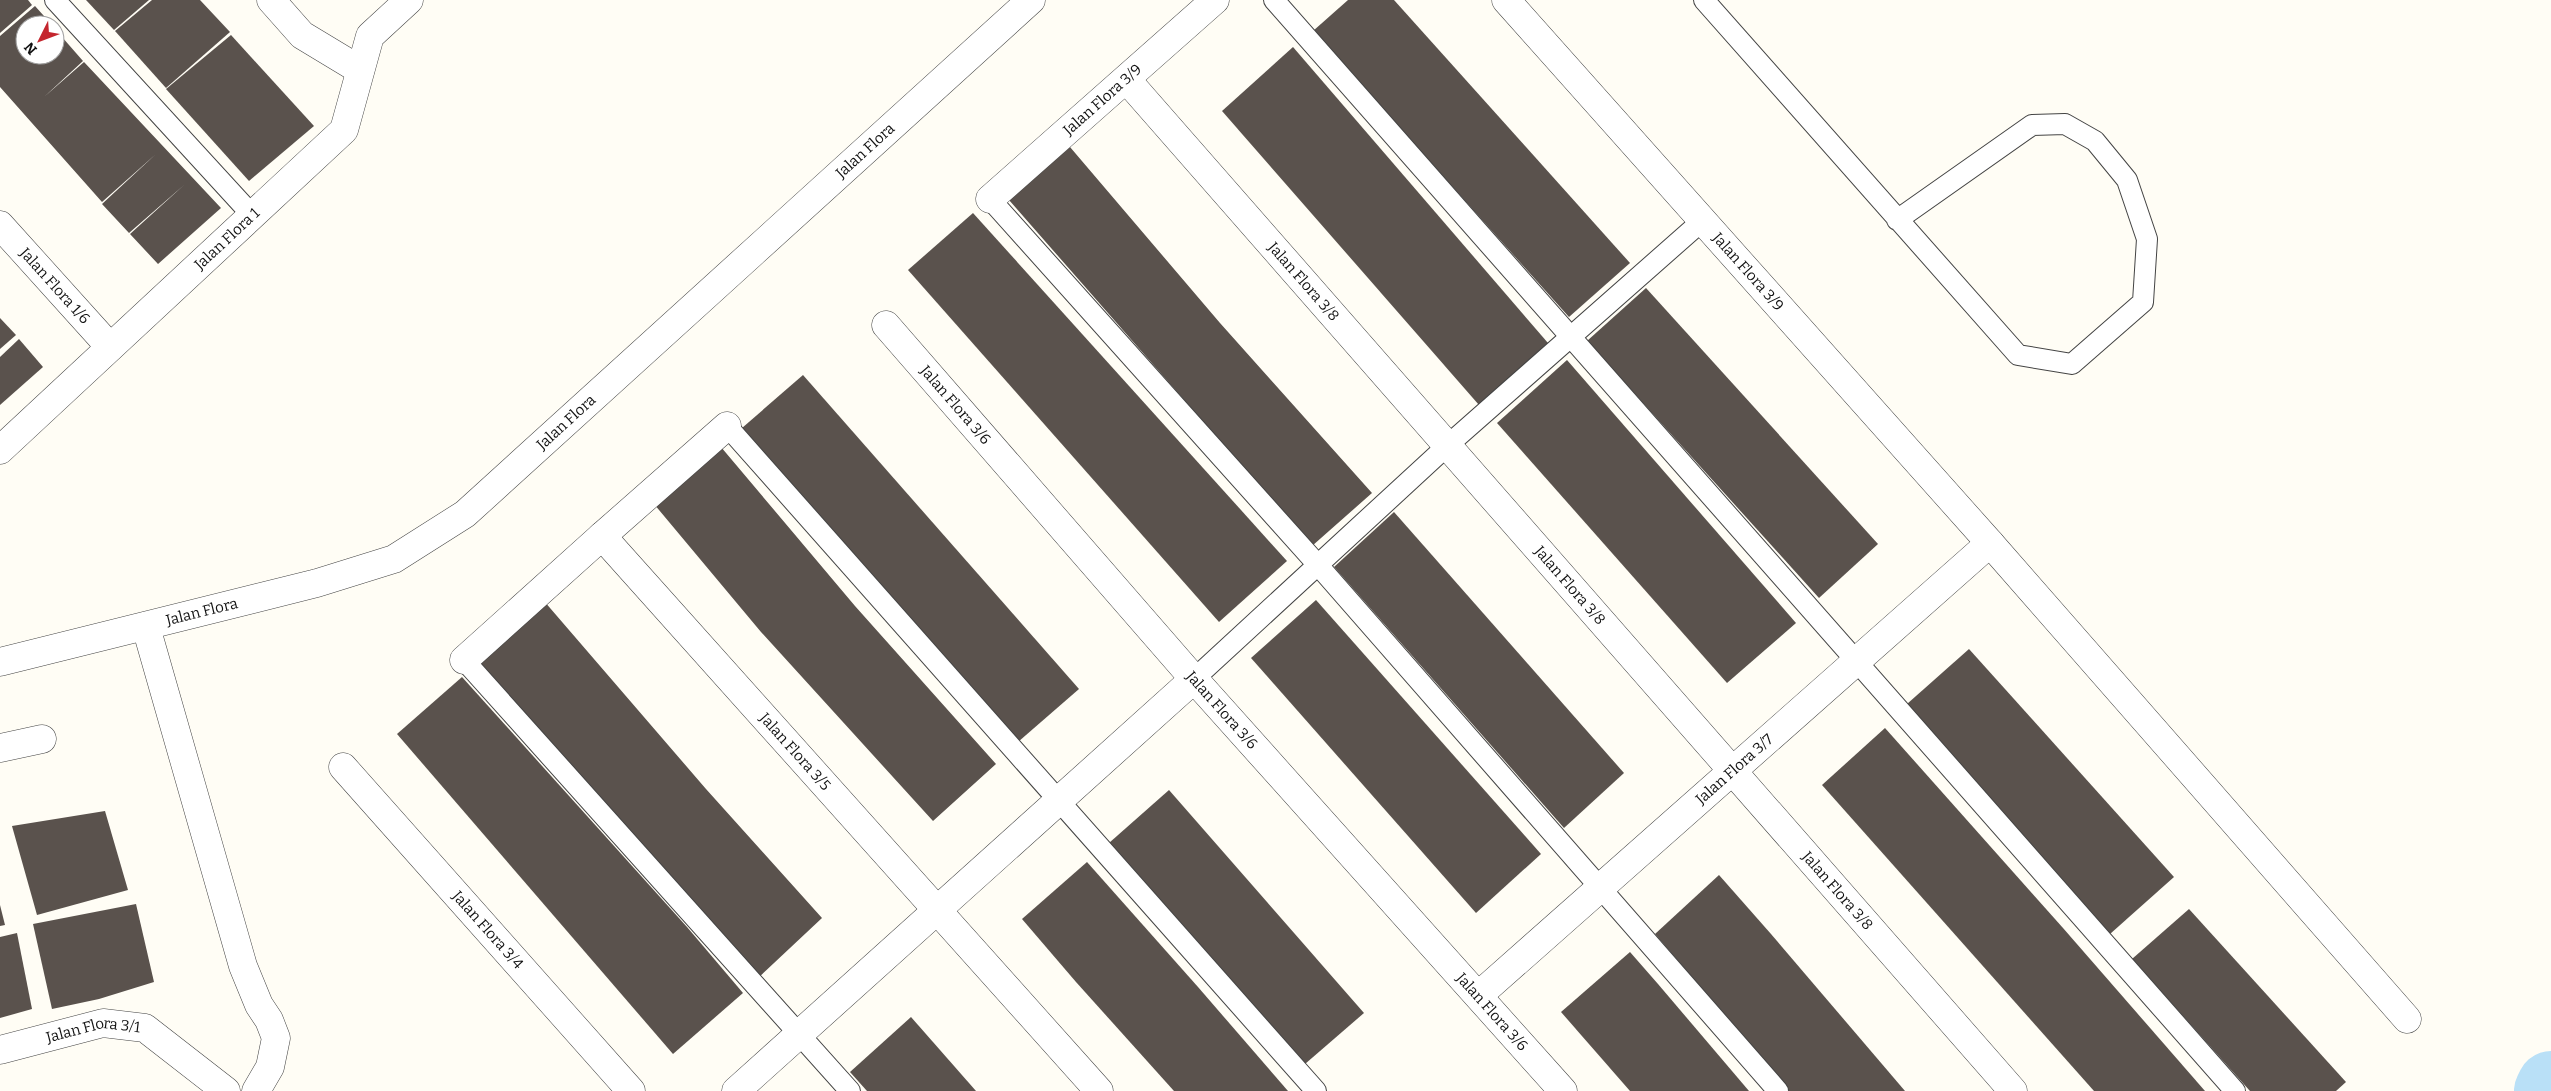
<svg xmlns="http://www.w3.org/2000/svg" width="2551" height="1091" viewBox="0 0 2551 1091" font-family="Bitter,serif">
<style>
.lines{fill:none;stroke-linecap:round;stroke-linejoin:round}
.river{stroke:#b9e0f7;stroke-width:68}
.building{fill:#5a524d}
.service-casing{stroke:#444;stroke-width:22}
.minor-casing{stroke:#444;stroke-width:29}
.service{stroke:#fff;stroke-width:20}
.minor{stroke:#fff;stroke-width:28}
.labels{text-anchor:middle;stroke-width:5;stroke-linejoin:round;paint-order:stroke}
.street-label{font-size:15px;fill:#111;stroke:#fff}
</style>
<rect width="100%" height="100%" fill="#fffdf5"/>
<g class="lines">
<path class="river" d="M2548 1091 2551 1085"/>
</g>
<g class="building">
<path d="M0 0H28L32 5 0 33Z"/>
<path d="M86 0H149L114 30Z"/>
<path d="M152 0H200L230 32 166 88 115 31Z"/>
<path d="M1348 0H1394L1630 263 1569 317 1313 31Z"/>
<path d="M35 6 52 25H25V55H55V29L83 61 44 97 84 62 221 208 158 264 130 234 184 185 129 233 102 204 156 154 102 202 0 87V36Z"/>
<path d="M231 35 314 126 249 181 166 89Z"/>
<path d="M1293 47 1548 343 1479 405 1222 111Z"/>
<path d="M1070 147 1220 323 1372 493 1312 546 1009 200Z"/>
<path d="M973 213 1287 561 1219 622 908 270Z"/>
<path d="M1646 288 1878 544 1819 598 1587 341Z"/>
<path d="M0 318 16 335 0 349Z"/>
<path d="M19 339 43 367 0 405V357Z"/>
<path d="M1567 360 1796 623 1727 683 1497 423Z"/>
<path d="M803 375 1079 689 1018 742 742 428Z"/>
<path d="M721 447 855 606 996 764 933 821 761 632 654 504Z"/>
<path d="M1394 512 1624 773 1564 828 1334 567Z"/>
<path d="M1316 600 1541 854 1476 913 1251 658Z"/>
<path d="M544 601 706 789 822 918 758 978 476 661Z"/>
<path d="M1969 649 2174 877 2110 934 1907 704Z"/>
<path d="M462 677 687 927 743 993 673 1054 397 734Z"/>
<path d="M1885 728 2063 928 2205 1091H2094L1822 785Z"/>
<path d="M1169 790 1364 1013 1305 1064 1109 843Z"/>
<path d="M105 811 128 890 37 915 12 826Z"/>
<path d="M1087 862 1198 987 1288 1091H1174L1076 982 1022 919Z"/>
<path d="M1719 875 1771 934 1905 1091H1789L1655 934Z"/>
<path d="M136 904 154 982 99 999 52 1009 33 924Z"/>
<path d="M0 905 5 925 0 926Z"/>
<path d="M2189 909 2346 1082 2336 1091H2250L2132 959Z"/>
<path d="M17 933 32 1009 0 1018V937Z"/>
<path d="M1630 952 1658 984 1749 1091H1630L1561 1012Z"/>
<path d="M911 1017 940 1050 976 1091H867L850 1072Z"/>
</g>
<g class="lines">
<g class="service-casing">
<g id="service">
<path d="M55 0 252 215"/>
<path d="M1274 0 2235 1091"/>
<path d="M1704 0 2018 355 2072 364 2143 302 2147 239 2127 180 2095 141 2065 124 2032 125 1897 220"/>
<path d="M990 199 1317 564 1778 1091"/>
<path d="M727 426 1316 1091"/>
<path d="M464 660 850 1091"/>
<path d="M1194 679 1448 445 1702 221"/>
</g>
</g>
<g class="minor-casing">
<g id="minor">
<path d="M271 0 302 35 360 70"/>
<path id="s1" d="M1506 0 1990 543 2407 1019"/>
<path id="s2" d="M1127 80 2013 1091"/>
<path id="s3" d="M990 199 1215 0"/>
<path id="s4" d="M0 225 110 347"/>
<path id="s5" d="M886 325 1194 679 1563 1091"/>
<path id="s6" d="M727 426 602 536 1099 1091"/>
<path id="s7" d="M0 450 344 130 370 36 409 0"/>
<path d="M146 627 243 966 259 1005 269 1020 276 1038 270 1067 256 1091"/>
<path d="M464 660 602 536"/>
<path id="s8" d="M0 662 317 583 394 559 465 514 1031 0"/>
<path d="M0 748 42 739"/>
<path id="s9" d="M343 767 631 1091"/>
<path id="s10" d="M1479 995 1990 543"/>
<path id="s11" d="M0 1050 103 1023 145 1028 226 1091"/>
<path d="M736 1091 1194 679"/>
</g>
</g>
<use href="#service" class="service"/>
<use href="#minor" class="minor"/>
</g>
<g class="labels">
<g class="street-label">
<text dy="5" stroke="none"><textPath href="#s3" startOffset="150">Jalan Flora 3/9</textPath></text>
<text dy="5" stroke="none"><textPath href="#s8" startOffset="1032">Jalan Flora</textPath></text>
<text dy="5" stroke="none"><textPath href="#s7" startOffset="310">Jalan Flora 1</textPath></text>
<text dy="5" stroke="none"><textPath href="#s1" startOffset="364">Jalan Flora 3/9</textPath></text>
<text dy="5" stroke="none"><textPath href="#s2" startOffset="268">Jalan Flora 3/8</textPath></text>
<text dy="5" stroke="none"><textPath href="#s4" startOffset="82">Jalan Flora 1/6</textPath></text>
<text dy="5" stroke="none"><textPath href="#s5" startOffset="106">Jalan Flora 3/6</textPath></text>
<text dy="5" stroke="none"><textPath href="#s8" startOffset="628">Jalan Flora</textPath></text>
<text dy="5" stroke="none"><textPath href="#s2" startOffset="672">Jalan Flora 3/8</textPath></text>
<text dy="5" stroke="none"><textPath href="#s8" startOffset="208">Jalan Flora</textPath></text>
<text dy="5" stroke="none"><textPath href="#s5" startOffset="511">Jalan Flora 3/6</textPath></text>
<text dy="5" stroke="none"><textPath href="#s6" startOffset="456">Jalan Flora 3/5</textPath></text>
<text dy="5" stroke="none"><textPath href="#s10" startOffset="341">Jalan Flora 3/7</textPath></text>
<text dy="5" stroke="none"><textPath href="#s2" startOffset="1078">Jalan Flora 3/8</textPath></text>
<text dy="5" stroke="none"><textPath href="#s9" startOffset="218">Jalan Flora 3/4</textPath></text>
<text dy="5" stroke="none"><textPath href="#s5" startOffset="916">Jalan Flora 3/6</textPath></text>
<text dy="5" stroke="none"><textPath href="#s11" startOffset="96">Jalan Flora 3/1</textPath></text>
</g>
</g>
<g transform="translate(40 40) rotate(228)"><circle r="24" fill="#ffffff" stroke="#a0a0a0"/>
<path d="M0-4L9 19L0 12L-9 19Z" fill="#c4262e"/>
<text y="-8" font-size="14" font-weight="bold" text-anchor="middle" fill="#111111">N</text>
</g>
</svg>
